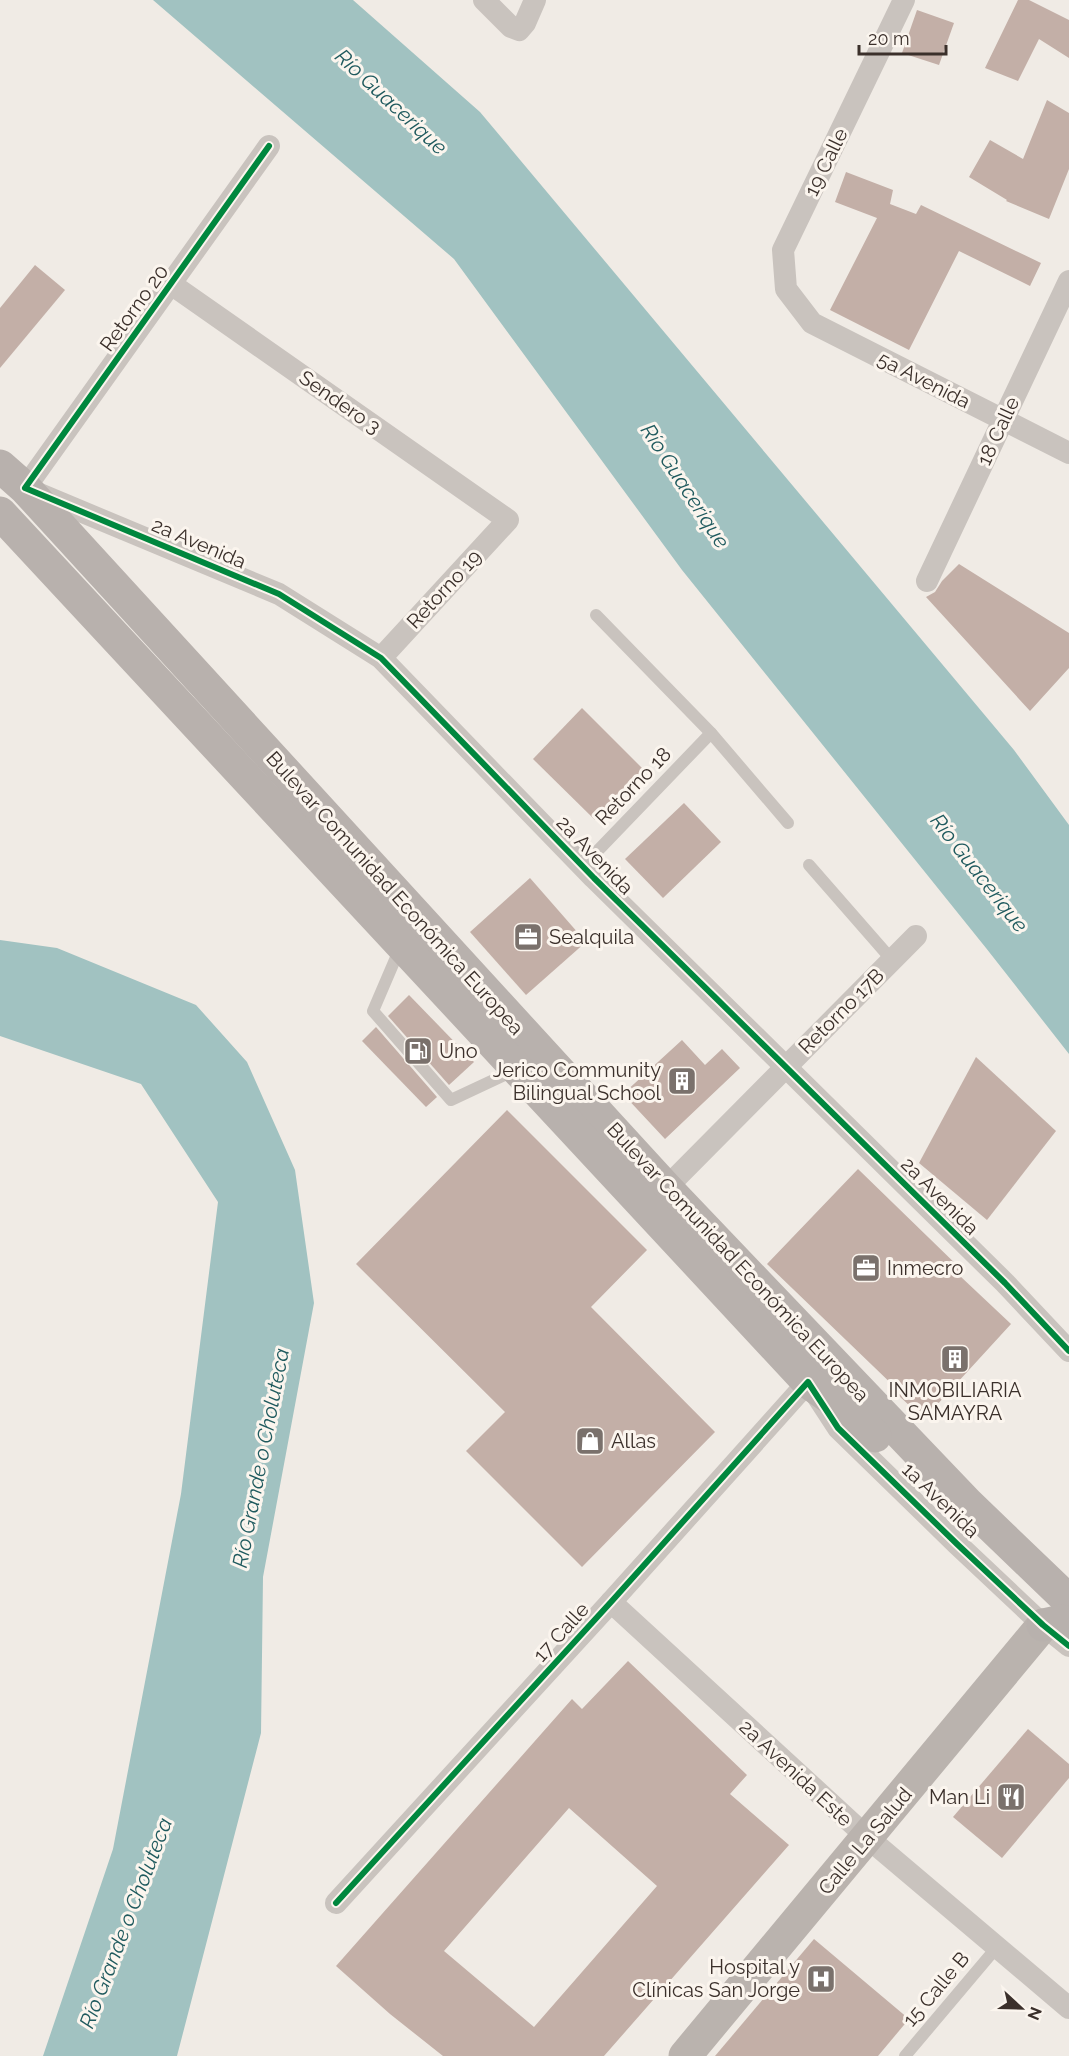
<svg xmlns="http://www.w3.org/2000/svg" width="1069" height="2056" viewBox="0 0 1069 2056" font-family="Raleway,sans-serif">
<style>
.water{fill:#a1c2c1}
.building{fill:#c3afa7;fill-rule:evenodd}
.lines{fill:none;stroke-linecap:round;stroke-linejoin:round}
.lane{stroke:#c9c3be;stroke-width:12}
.street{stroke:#c9c3be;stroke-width:22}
.secondary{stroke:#bab3ae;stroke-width:33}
.primary{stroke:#b8b1ad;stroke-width:33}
.cycleway-casing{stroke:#fbf5ee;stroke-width:10}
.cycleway{stroke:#00873e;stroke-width:6}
.labels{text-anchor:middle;stroke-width:6;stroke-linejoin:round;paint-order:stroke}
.street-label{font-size:20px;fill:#3b302b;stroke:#fbf5ee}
.poi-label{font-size:20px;fill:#3b302b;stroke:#fbf5ee;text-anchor:start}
.water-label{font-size:21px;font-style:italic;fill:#1f5a5e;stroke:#fbf5ee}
</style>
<rect width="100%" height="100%" fill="#f0ebe5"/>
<g class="water">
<path d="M153 0H353L480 112 1014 750 1069 825V1054L986 948 682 570 454 259Z"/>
<path d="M0 940 57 948 196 1005 247 1062 295 1170 314 1303 263 1577 261 1733 177 2056H43L113 1849 181 1494 218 1202 141 1084 0 1036Z"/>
</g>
<g class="building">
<path d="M1018 0H1029L1069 20V58L1039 39 1018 81 985 68Z"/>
<path d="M917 10 954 23 939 65 902 53Z"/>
<path d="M1047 100 1069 113V169L1049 219 1006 201 1007 200 969 177 990 140 1023 159Z"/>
<path d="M846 172 893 190 890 204 916 214 921 205 1041 263 1030 286 959 251 909 350 830 310 877 218 835 202Z"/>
<path d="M35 265 65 290 0 368V308Z"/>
<path d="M959 564 1069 633V668L1030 711 926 597 935 592 942 581Z"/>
<path d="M582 708 644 770 595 820 533 759Z"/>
<path d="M684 803 721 842 663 898 625 859Z"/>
<path d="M530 878 586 942 526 995 470 932Z"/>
<path d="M409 995 474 1062 449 1085 388 1016Z"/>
<path d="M376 1027 437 1097 426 1107 362 1041Z"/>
<path d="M682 1040 705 1065 722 1049 740 1068 665 1139 623 1094Z"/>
<path d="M976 1057 1056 1131 987 1220 919 1163Z"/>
<path d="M507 1110 647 1250 591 1307 715 1432 582 1567 466 1451 505 1412 356 1264Z"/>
<path d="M858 1169 964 1272 960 1276 1011 1324 924 1419 898 1395 900 1392 767 1264Z"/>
<path d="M628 1661 747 1775 730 1794 789 1845 604 2056H443L390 2014 336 1966 572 1699 582 1709ZM569 1808 657 1886 534 2027 444 1951Z"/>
<path d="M1028 1729 1069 1764V1778L1002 1858 953 1817Z"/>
<path d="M814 1939 909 2019 878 2056H715Z"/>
</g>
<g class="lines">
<g class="lane">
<path d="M596 615 711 733 788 823"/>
<path d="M809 865 892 960"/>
<path d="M583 866 711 733"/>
<path d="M400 948 373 1011 451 1100 515 1070"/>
<path d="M905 2056 997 1947"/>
</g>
<g class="street">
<path d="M484 0 511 27 519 30 525 23 535 0"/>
<path d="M904 0 783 250 786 289 812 323 1069 453"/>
<path d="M269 146 25 488 279 594 381 658 594 878 1005 1283 1069 1351"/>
<path d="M171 284 508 520 381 658"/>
<path d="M927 581 1069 281"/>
<path d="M666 1188 916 936"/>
<path d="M611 1602 868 1838 1069 2008"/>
<path d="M336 1903 611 1602 808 1382 838 1428 957 1544 1043 1625 1069 1646"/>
</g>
<path class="secondary" d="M685 2056 1043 1625"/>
<g class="primary">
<path d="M0 466 25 488 666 1188 967 1503 1069 1601"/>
<path d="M0 513 808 1382 849 1411 875 1436"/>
<path d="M1043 1625 1061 1621 1069 1623"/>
</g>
<g class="cycleway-casing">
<g id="cycleway">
<path d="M269 146 25 488 279 594 381 658 594 878 1005 1283 1069 1351"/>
<path d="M336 1903 611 1602 808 1382 838 1428 957 1544 1043 1625 1069 1646"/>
</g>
</g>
<use href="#cycleway" class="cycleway"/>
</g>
<defs>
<g id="office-square" transform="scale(1.5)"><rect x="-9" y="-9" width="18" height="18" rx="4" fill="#7a716c" stroke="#fbf5ee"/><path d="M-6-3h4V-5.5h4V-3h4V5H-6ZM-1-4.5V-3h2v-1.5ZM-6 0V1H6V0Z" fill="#fff"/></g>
<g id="fuel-square" transform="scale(1.5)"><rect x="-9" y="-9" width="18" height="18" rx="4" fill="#7a716c" stroke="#fbf5ee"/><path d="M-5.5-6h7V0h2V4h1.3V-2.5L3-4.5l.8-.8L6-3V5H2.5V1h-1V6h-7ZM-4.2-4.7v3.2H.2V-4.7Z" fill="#fff"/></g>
<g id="building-square" transform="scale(1.5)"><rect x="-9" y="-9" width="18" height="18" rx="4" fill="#7a716c" stroke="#fbf5ee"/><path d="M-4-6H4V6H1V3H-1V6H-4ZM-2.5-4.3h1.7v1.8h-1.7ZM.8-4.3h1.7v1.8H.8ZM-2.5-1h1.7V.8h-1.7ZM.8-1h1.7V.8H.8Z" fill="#fff"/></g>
<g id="shop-square" transform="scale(1.5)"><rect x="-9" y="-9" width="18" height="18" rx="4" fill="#7a716c" stroke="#fbf5ee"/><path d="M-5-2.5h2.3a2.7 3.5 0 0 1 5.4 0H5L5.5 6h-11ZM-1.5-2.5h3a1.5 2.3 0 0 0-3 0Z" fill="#fff"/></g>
<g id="restaurant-square" transform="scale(1.5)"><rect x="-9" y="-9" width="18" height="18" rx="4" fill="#7a716c" stroke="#fbf5ee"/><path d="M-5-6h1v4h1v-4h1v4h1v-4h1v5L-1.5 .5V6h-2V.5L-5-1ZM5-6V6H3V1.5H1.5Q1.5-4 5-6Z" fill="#fff"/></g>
<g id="hospital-square" transform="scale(1.5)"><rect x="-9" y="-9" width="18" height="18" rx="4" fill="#7a716c" stroke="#fbf5ee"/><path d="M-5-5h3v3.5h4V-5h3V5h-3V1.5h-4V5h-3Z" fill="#fff"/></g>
</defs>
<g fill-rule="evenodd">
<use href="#office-square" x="528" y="937"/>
<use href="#fuel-square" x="418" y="1051"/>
<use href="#building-square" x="682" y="1081"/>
<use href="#office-square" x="866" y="1268"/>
<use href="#building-square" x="955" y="1359"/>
<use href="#shop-square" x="590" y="1441"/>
<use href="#restaurant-square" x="1011" y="1797"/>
<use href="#hospital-square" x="821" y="1979"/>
</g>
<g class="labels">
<g class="street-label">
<text transform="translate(826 162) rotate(-64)" y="7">19 Calle</text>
<text transform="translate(134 308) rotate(-54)" y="7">Retorno 20</text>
<text transform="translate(924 380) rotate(27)" y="7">5a Avenida</text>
<text transform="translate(340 402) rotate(35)" y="7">Sendero 3</text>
<text transform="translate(998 431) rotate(-65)" y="7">18 Calle</text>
<text transform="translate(199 543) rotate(23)" y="7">2a Avenida</text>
<text transform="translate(444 589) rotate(-47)" y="7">Retorno 19</text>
<text transform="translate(633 786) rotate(-46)" y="7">Retorno 18</text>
<text transform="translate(595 855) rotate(46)" y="7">2a Avenida</text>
<text transform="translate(395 893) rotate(48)" y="7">Bulevar Comunidad Económica Europea</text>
<text transform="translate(841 1011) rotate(-45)" y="7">Retorno 17B</text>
<text transform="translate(940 1196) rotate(45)" y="7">2a Avenida</text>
<text transform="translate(738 1262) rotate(47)" y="7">Bulevar Comunidad Económica Europea</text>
<text transform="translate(941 1500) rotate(44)" y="7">1a Avenida</text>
<text transform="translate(561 1632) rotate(-48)" y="7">17 Calle</text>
<text transform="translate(796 1773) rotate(43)" y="7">2a Avenida Este</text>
<text transform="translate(865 1841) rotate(-50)" y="7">Calle La Salud</text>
<text transform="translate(936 1989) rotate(-50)" y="7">15 Calle B</text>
</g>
<g class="poi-label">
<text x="549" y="944">Sealquila</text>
<text x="439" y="1058">Uno</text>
<text x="661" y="1077" text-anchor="end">Jerico Community<tspan x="661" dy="23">Bilingual School</tspan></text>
<text x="887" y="1275">Inmecro</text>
<text x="955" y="1397" text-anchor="middle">INMOBILIARIA<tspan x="955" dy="23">SAMAYRA</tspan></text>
<text x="611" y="1448">Allas</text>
<text x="990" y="1804" text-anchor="end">Man Li</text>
<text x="800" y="1974" text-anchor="end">Hospital y<tspan x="800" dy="23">Clínicas San Jorge</tspan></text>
</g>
<g class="water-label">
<text transform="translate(391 102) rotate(43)" y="7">Río Guacerique</text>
<text transform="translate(685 486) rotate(57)" y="7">Río Guacerique</text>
<text transform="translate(979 873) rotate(52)" y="7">Río Guacerique</text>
<text transform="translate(261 1458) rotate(-79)" y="7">Río Grande o Choluteca</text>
<text transform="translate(126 1923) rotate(-69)" y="7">Río Grande o Choluteca</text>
</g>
</g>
<g transform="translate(1021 2008) rotate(112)" stroke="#fbf5ee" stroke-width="4.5" paint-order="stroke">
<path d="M0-4.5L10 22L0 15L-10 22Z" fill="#3b302b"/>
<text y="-9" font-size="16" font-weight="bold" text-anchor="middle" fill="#3b302b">N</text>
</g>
<path d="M859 45v9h87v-9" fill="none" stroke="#3b302b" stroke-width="3"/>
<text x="868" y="45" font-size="18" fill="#3b302b" stroke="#fbf5ee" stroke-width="4.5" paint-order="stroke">20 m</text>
</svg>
